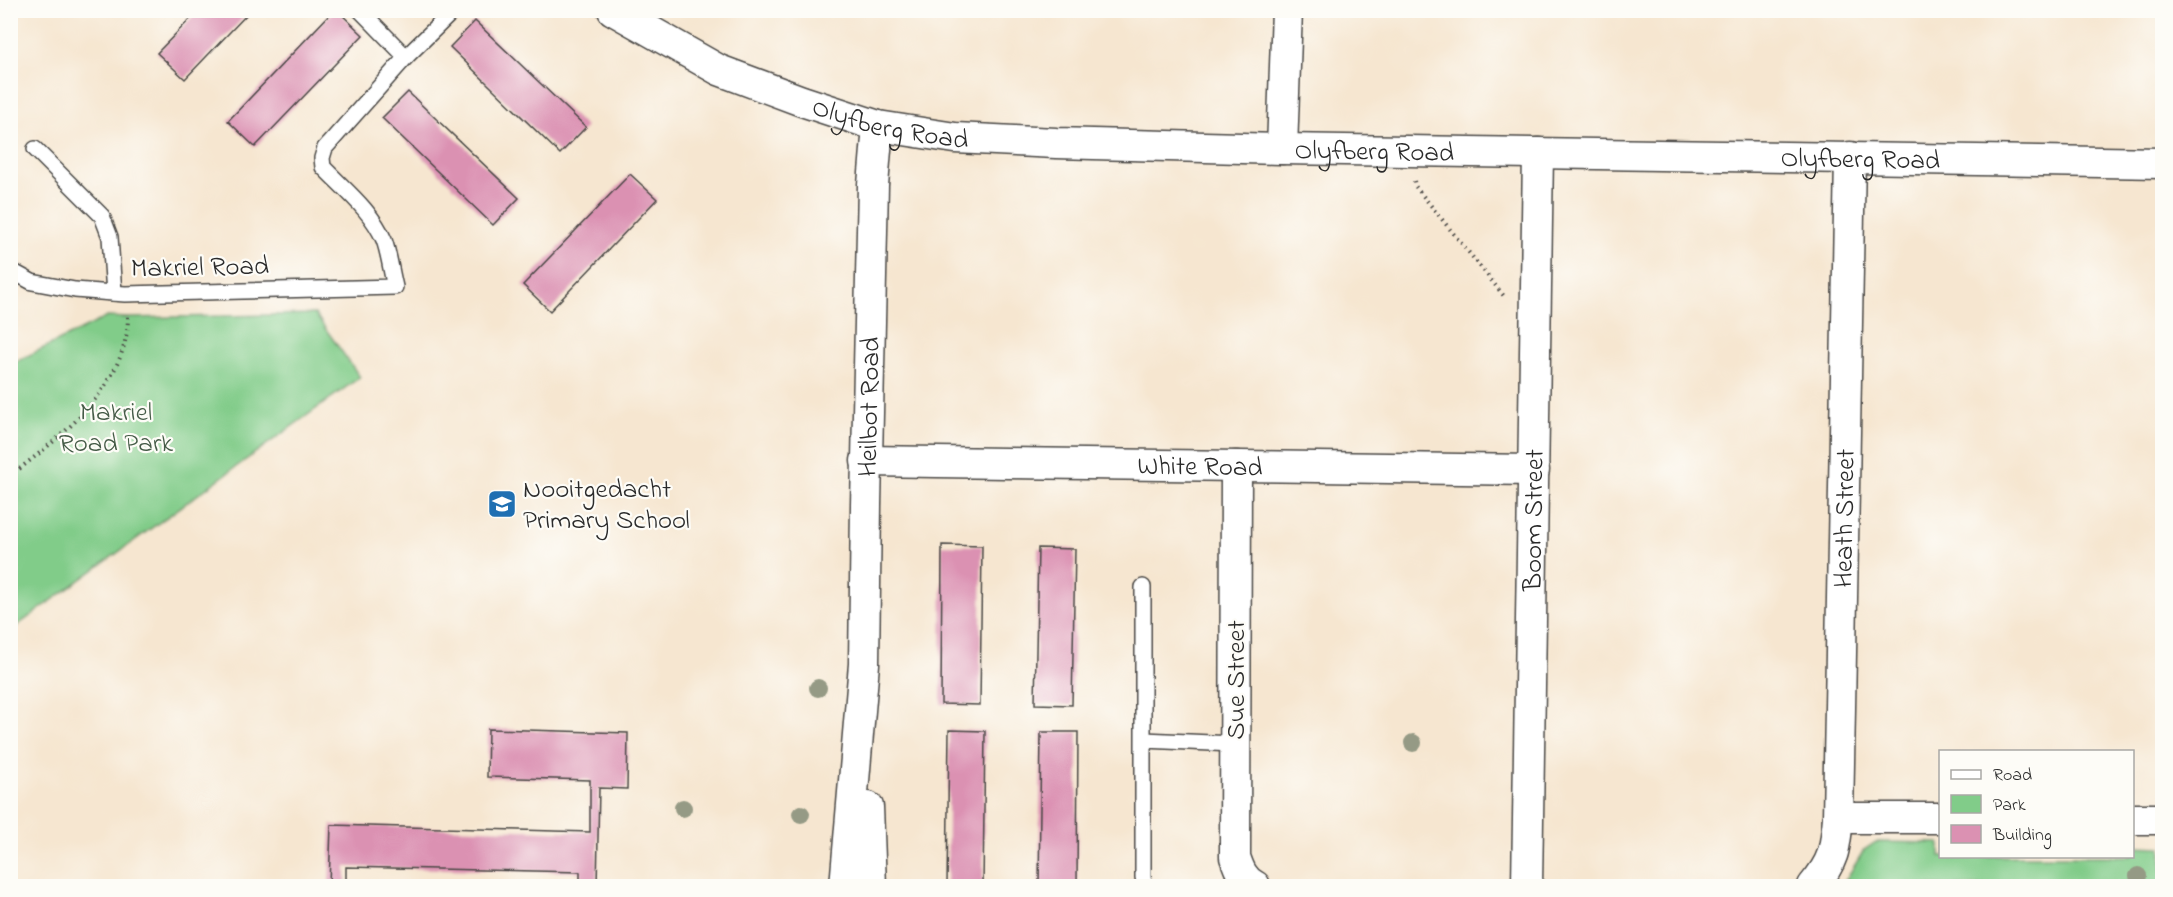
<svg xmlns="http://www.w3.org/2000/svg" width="2173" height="897" viewBox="0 0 2173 897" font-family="'Indie Flower',sans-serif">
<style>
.green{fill:#81cc89;stroke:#567c5a;stroke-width:1.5}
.building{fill:#db91b2}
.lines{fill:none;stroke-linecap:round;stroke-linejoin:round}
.service-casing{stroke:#494744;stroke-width:18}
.minor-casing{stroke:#494744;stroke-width:33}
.path{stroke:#494744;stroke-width:4;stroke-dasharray:1.5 4.5;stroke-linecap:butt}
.service{stroke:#fff;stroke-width:15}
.minor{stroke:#fff;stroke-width:30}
.tree{fill:#959a85}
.labels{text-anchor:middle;stroke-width:4.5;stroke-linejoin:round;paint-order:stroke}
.street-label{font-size:27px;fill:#2b2b2b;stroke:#fdfcf7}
.park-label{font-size:27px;fill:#455b47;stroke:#fdfcf7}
.poi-label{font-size:27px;fill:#2b2b2b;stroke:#fdfcf7;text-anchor:start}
</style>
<rect width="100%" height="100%" fill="#fdfcf7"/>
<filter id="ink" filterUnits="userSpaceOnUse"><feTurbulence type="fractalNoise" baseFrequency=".0167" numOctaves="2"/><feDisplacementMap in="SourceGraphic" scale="12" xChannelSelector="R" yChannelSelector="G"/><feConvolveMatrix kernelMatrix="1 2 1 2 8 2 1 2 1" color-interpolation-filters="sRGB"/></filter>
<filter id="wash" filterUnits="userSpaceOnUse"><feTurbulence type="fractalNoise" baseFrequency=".008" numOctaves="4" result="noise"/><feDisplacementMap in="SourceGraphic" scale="24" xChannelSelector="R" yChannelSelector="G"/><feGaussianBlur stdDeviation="1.35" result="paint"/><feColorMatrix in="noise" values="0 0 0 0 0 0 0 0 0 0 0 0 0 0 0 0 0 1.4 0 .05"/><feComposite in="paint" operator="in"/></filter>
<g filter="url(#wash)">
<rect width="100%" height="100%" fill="#f6e6d0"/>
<g class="green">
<path d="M315 314 360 377 11 630V364L107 317 128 318Z"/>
<path d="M1876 842 1940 843V856H2132L2133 846 2162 847V886H1842L1864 850Z"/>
</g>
<g id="blocks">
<g class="building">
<path d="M199 10H251L185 79 157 53Z"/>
<path d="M334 10H337L363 35 255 147 228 121Z"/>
<path d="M475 21 586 127 560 154 450 47Z"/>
<path d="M408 92 519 198 493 225 382 118Z"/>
<path d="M630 174 657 199 550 311 523 285Z"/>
<path d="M942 545 982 546 980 705 941 704Z"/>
<path d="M1038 548 1075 549 1072 705 1035 704Z"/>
<path d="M488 729 628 733 627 789 599 788 597 886H580V872L346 867V886H329L331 825 590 832V780L487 777Z"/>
<path d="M949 730 985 731 983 886H947Z"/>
<path d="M1041 732H1078L1077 886H1039Z"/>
</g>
</g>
</g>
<g filter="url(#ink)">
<use href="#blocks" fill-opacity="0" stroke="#494744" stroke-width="1.5"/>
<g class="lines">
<g class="service-casing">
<g id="service">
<path d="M406 57 454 10"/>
<path d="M35 149 102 216 110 237 114 293"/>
<path d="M10 270 32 282 75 290 125 294 395 287C391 271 389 254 384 240 372 211 344 189 323 167L322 158 325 148 406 57 360 10"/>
<path d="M1143 587V877L1145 886"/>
<path d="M1144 740 1234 744"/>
</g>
</g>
<g class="minor-casing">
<g id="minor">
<path id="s1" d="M613 10 719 70 802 101 878 126 955 138 1056 143 1282 149 2162 163"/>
<path d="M1282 149 1287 10"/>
<path id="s2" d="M866 461 1534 470"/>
<path d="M1236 466 1235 857C1239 869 1243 880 1255 886"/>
<path d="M868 807 871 886"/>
<path d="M1838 818H1940"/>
<path d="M2132 819H2162"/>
<path id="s3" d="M845 886 864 664 866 505 873 185 878 126"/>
<path id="s4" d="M1527 886 1538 153"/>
<path id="s5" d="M1813 886C1834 861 1835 850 1838 818L1850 157"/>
</g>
</g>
<g class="path">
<path d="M1414 181 1415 186 1504 296"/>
<path d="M10 476C61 437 128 386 128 316"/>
</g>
<use href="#service" class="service"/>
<use href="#minor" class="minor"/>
</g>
<g class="tree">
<circle cx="818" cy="688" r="9"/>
<circle cx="1413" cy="743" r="9"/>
<circle cx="683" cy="808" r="9"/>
<circle cx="801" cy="814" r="9"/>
<circle cx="2138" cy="876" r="9"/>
</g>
</g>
<defs>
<g id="school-square" transform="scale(1.5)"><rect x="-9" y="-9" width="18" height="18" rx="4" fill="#1f6fb2" stroke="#fdfcf7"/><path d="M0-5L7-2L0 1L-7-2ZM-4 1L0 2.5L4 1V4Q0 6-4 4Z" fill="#fff"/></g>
</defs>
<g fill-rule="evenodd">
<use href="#school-square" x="502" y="504"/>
</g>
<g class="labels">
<g class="street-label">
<text dy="9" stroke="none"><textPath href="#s1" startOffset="302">Olyfberg Road</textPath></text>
<text dy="9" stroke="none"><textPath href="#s1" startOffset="788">Olyfberg Road</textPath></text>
<text dy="9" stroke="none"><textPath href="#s1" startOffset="1274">Olyfberg Road</textPath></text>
<text transform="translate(200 266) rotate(-1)" y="9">Makriel Road</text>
<text dy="9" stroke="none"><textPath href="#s3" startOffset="480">Heilbot Road</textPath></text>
<text dy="9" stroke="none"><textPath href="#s2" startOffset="334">White Road</textPath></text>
<text dy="9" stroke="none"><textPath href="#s5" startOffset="374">Heath Street</textPath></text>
<text dy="9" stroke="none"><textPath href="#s4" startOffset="366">Boom Street</textPath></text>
<text transform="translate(1235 680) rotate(-90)" y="9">Sue Street</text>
</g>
<g class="park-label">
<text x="116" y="420">Makriel<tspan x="116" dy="31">Road Park</tspan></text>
</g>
<g class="poi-label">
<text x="523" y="497">Nooitgedacht<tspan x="523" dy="31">Primary School</tspan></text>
</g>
</g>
<rect width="2173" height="897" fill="none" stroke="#fdfcf7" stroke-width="36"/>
<rect x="1939" y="750" width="195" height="108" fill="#fdfcf7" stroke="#a9a8a5" stroke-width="1.5"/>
<rect x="1951" y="770" width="30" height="9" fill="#ffffff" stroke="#a9a8a5" stroke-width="1.5"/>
<text x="1993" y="780" font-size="18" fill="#2b2b2b">Road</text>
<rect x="1951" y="795" width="30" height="18" fill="#81cc89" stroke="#a9a8a5" stroke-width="1.5"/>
<text x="1993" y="810" font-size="18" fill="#2b2b2b">Park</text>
<rect x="1951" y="825" width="30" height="18" fill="#db91b2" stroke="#a9a8a5" stroke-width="1.5"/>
<text x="1993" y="840" font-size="18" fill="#2b2b2b">Building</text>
</svg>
